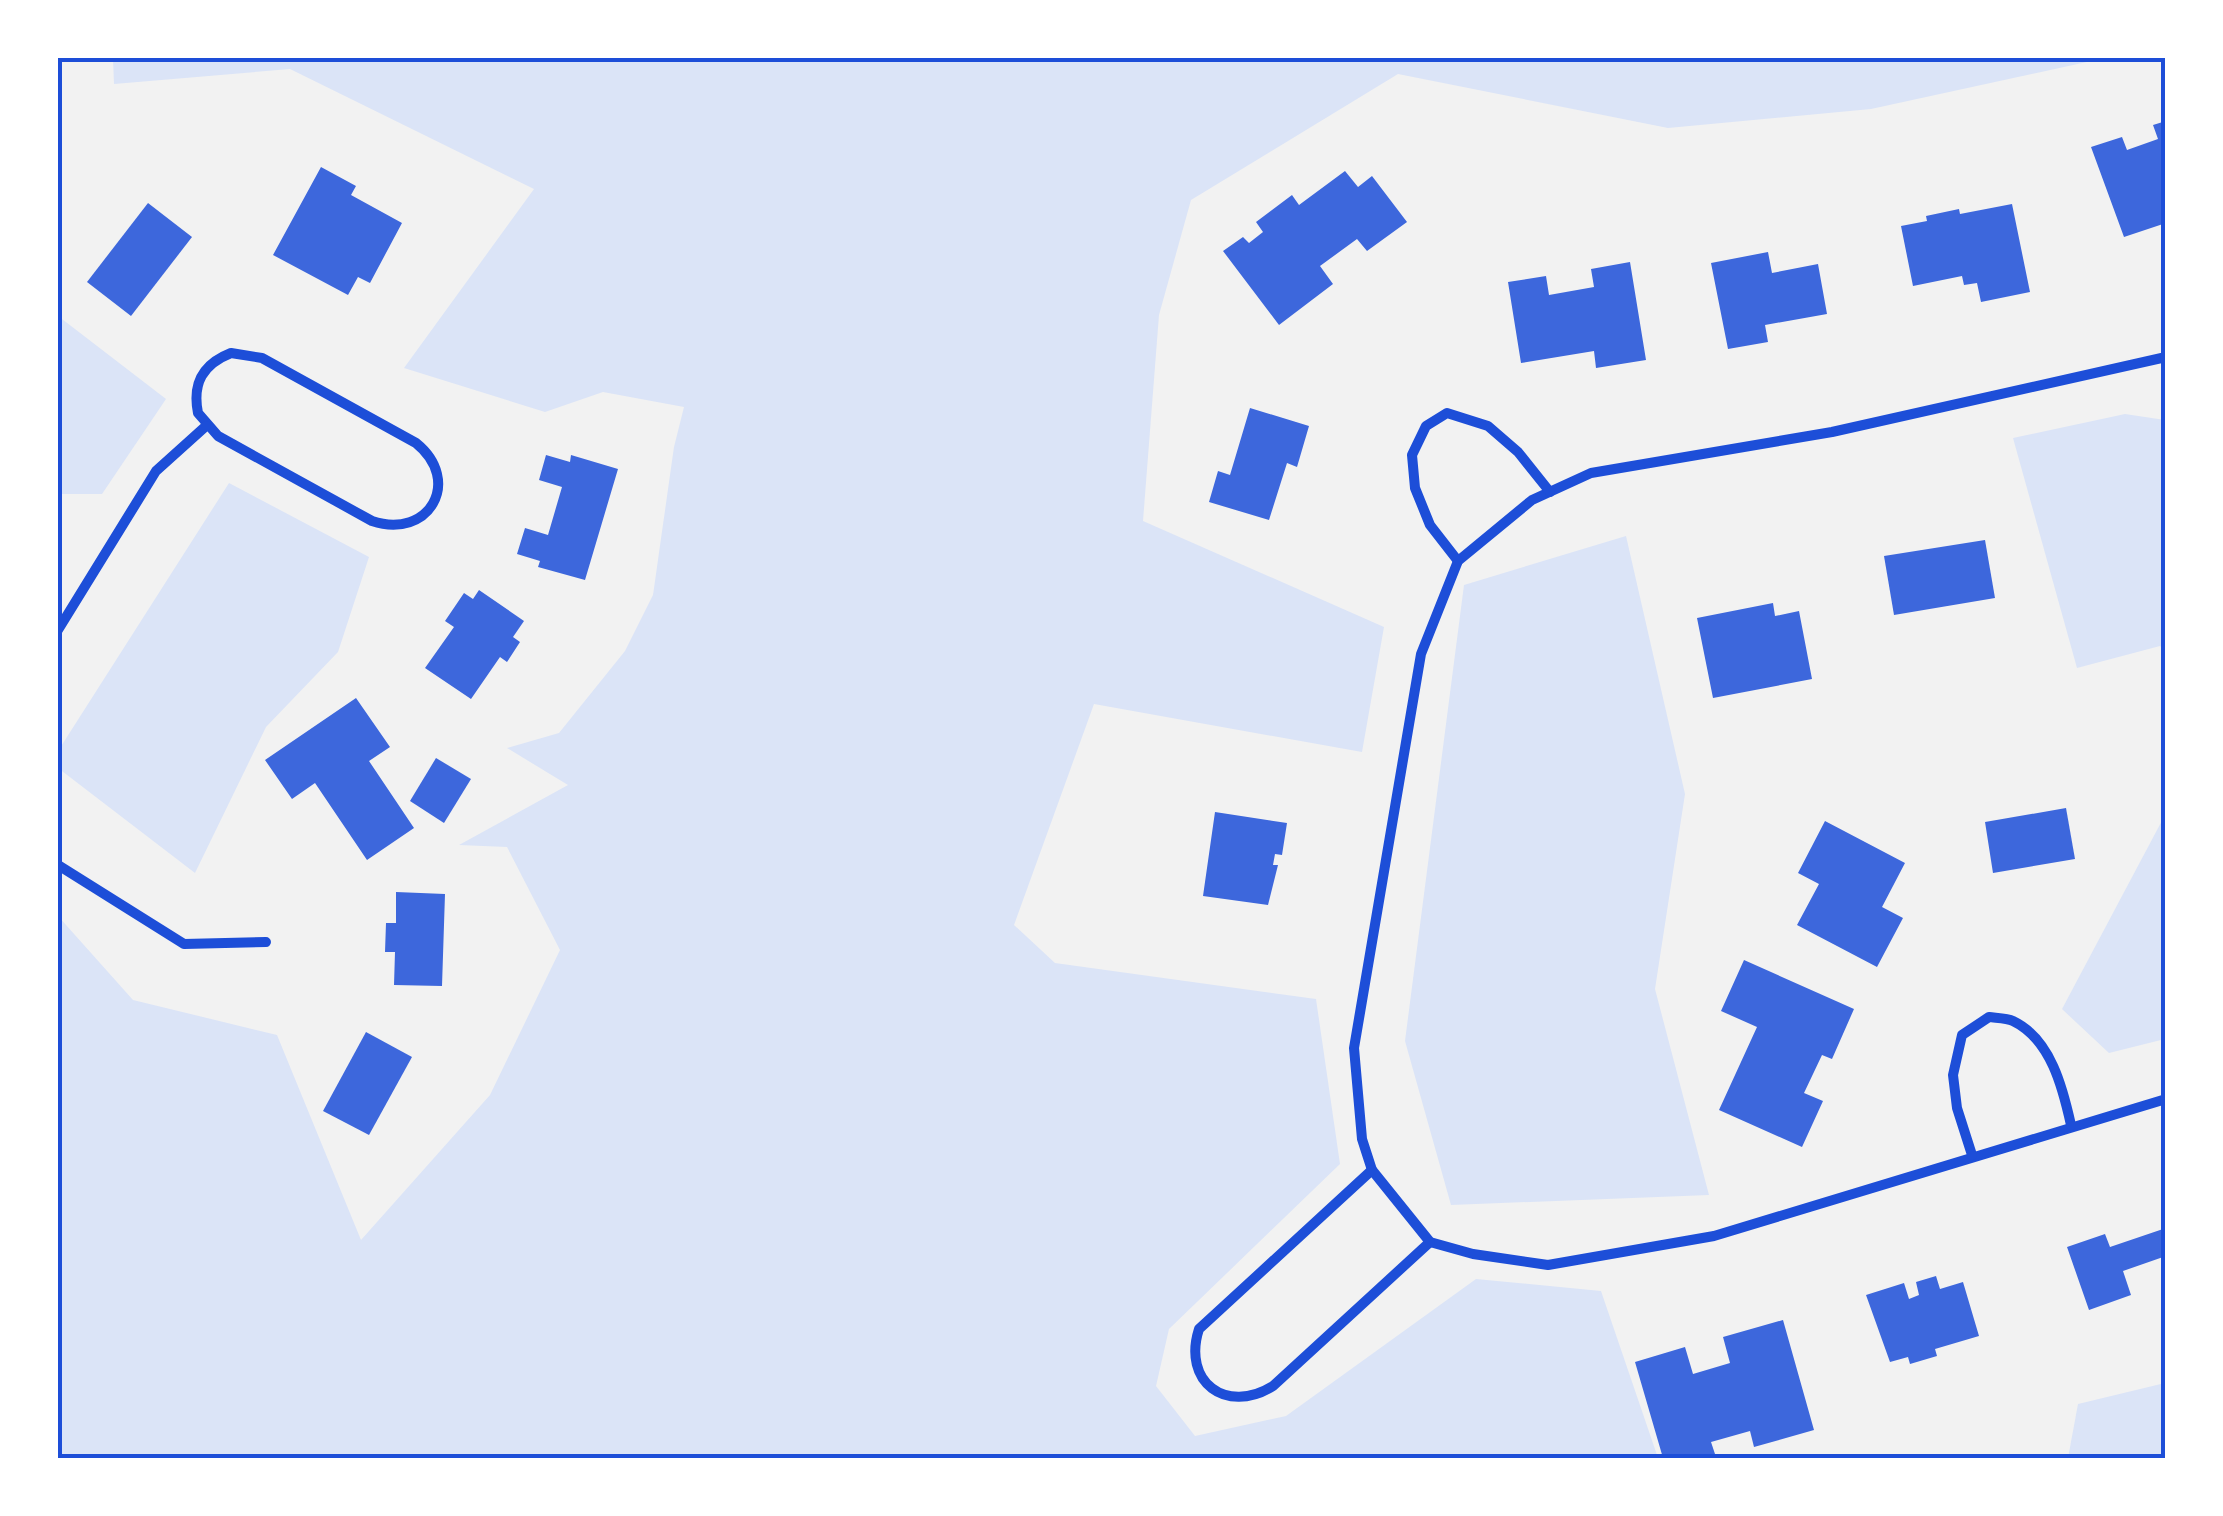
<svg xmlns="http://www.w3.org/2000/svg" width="2223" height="1516" viewBox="0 0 2223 1516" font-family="Jost,sans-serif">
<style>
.green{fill:#dbe4f7}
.building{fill:#3d67dc}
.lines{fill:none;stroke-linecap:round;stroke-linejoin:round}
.minor{stroke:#1d4ed8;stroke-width:10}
.neatline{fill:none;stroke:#1d4ed8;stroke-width:4}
</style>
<rect width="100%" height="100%" fill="#f2f2f2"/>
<g class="green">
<path d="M113 58H2105L1871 109 1668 128 1398 74 1191 200 1159 315 1143 521 1384 627 1362 752 1094 704 1014 925 1055 963 1316 999 1340 1164 1169 1329 1156 1386 1195 1436 1286 1416 1476 1279 1601 1291 1658 1458H58V916L133 1000 277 1035 361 1240 490 1095 560 950 507 847 459 845 568 785 507 748 559 733 625 651 653 595 674 447 684 407 603 392 545 412 404 368 534 189 290 69 114 84Z"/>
<path d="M58 316 166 399 102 494H58Z"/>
<path d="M2125 414 2165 420V651L2160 646 2077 668 2013 438Z"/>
<path d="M229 483 369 557 338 652 266 727 195 873 58 768V751Z"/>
<path d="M1626 536 1685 794 1655 989 1709 1195 1451 1205 1405 1041 1464 585Z"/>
<path d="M2165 815V1039L2109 1053 2062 1009Z"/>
<path d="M2165 1383V1458H2068L2078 1404Z"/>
</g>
<g class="building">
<path d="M2166 121V223L2124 237 2091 147 2122 137 2127 150 2158 139 2153 125Z"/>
<path d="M321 167 356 186 351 195 402 223 370 283 358 277 348 295 273 255Z"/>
<path d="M1345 171 1358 187 1372 176 1407 222 1367 251 1357 239 1320 266 1333 284 1279 325 1223 251 1243 237 1249 243 1263 232 1256 222 1292 195 1299 205Z"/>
<path d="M148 203 192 237 131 316 87 282Z"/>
<path d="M2012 204 2030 292 1981 302 1977 283 1964 285 1962 276 1913 286 1901 226 1927 221 1926 216 1959 209 1960 214Z"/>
<path d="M1768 252 1772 273 1818 264 1827 314 1765 325 1768 342 1728 349 1711 263Z"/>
<path d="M1630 262 1646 360 1596 368 1594 351 1521 363 1508 282 1546 276 1549 295 1594 287 1591 269Z"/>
<path d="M1250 408 1309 426 1297 467 1287 463 1269 520 1209 502 1218 471 1230 475Z"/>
<path d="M546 455 570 462 571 455 618 469 585 580 538 567 540 561 517 554 525 528 548 535 562 487 539 480Z"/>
<path d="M1985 540 1995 598 1894 615 1884 556Z"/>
<path d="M479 590 524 621 513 637 520 642 507 662 500 657 471 699 425 668 454 627 445 621 464 593 473 599Z"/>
<path d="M1773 603 1775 616 1799 611 1812 679 1713 698 1697 618Z"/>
<path d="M356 698 390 747 369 761 414 828 367 860 315 783 292 799 265 760Z"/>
<path d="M436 758 471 779 444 823 410 801Z"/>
<path d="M2066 808 2075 859 1993 873 1985 822Z"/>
<path d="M1215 812 1287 823 1282 855 1275 854 1273 865H1278L1268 905 1203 896Z"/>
<path d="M1825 821 1905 863 1882 907 1903 918 1877 967 1797 925 1819 884 1798 873Z"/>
<path d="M396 892 445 894 442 986 394 985 395 952H385L386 923H396Z"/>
<path d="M1744 960 1854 1009 1832 1059 1822 1055 1804 1093 1823 1101 1802 1147 1719 1110 1757 1027 1721 1011Z"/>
<path d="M366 1032 412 1057 369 1135 323 1111Z"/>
<path d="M2166 1228V1256L2123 1271 2131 1295 2089 1310 2067 1247 2105 1234 2110 1247Z"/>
<path d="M1936 1276 1940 1289 1963 1282 1979 1336 1935 1349 1937 1356 1910 1364 1908 1357 1890 1362 1866 1295 1904 1283 1909 1299 1919 1295 1916 1282Z"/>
<path d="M1783 1320 1814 1430 1754 1447 1750 1431 1711 1442 1716 1457 1663 1458 1635 1362 1685 1347 1693 1374 1730 1363 1723 1337Z"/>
</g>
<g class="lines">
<g class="minor">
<path d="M231 353 262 358 416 443C463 481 429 540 372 521L218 436 198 413C192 383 203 364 231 353Z"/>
<path d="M2166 357 1832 432 1591 473 1532 500 1458 561 1421 654 1354 1048 1362 1139 1372 1170 1430 1242 1473 1254 1548 1265 1714 1236 2166 1099"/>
<path d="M1458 561 1430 525 1415 488 1412 455 1426 426 1447 413 1488 426 1518 452 1550 492"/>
<path d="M58 630 156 471 206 426"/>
<path d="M58 865 184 944 266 942"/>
<path d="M1972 1155 1957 1108 1953 1075 1962 1035 1989 1017C1996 1018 2007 1018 2013 1021 2051 1039 2063 1089 2071 1125"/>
<path d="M1372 1170 1199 1329C1182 1382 1226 1415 1273 1386L1430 1242"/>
</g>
</g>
<rect width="2223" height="1516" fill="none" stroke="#ffffff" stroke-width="120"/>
<rect x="60" y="60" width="2103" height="1396" class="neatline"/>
</svg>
